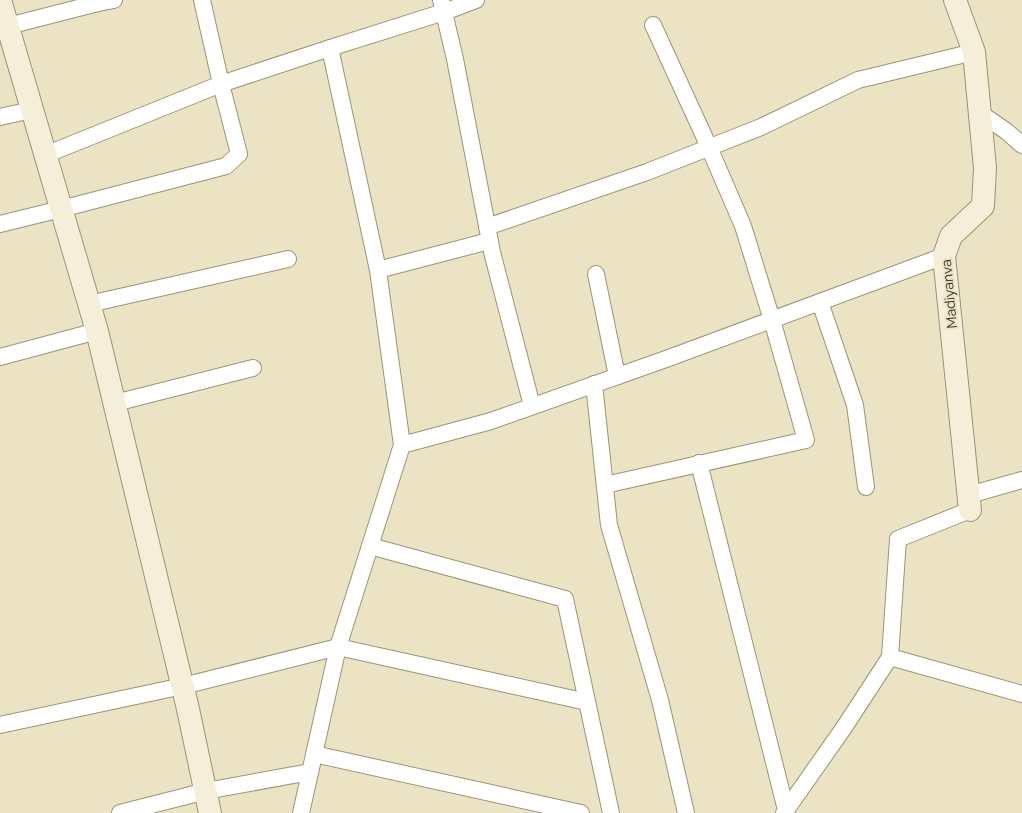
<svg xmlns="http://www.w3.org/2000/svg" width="1022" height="813" viewBox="0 0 1022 813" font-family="Raleway,sans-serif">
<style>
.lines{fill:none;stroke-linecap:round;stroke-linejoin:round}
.street-casing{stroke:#9b9477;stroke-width:18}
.secondary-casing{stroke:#9b9477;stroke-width:24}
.street{stroke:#fff;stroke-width:16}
.secondary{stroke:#f5efda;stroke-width:22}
.labels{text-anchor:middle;stroke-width:3.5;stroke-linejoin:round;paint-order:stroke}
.street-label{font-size:14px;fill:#302d21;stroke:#ebe3c4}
</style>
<rect width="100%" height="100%" fill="#ebe3c4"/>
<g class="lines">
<g class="street-casing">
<g id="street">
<path d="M441 0 455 59 492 252 532 406"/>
<path d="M98 3 114 0"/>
<path d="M0 27 8 26 98 3 97 0"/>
<path d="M330 48 378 270 402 445"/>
<path d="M980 113 1006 131 1022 145"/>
<path d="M0 117 32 110"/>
<path d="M45 155 221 84 330 48 444 12 476 0"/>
<path d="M0 224 61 209 226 166 239 154 221 84 202 0"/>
<path d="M487 227 647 172 761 127 858 80 974 52"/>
<path d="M378 270 489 241"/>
<path d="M596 274 617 376"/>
<path d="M820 302 855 405 866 487"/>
<path d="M89 304 288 259"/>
<path d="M0 357 97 331"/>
<path d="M594 384 609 525 660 700 686 813"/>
<path d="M115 403 253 368"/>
<path d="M699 463 786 810"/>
<path d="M605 485 806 440 772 320 743 226 709 147 653 25"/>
<path d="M969 495 1022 480"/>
<path d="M370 546 565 599 611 813"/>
<path d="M890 657 1022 694"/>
<path d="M0 725 183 686 338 647 402 445 491 421 666 359 944 256"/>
<path d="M314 754 581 813"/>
<path d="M120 813 206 791 310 772"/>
<path d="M301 813 338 647 587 702"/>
<path d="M784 813 843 729 890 657 898 539 970 510"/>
</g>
</g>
<g class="secondary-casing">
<g id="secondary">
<path d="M0 0 97 331 188 709 210 813"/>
<path d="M955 0 974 52 985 168 983 206 951 236 944 256 970 510"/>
</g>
</g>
<use href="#street" class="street"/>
<use href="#secondary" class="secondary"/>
</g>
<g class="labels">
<g class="street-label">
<text transform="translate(949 294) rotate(-95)" y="5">Madiyanva</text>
</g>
</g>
</svg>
